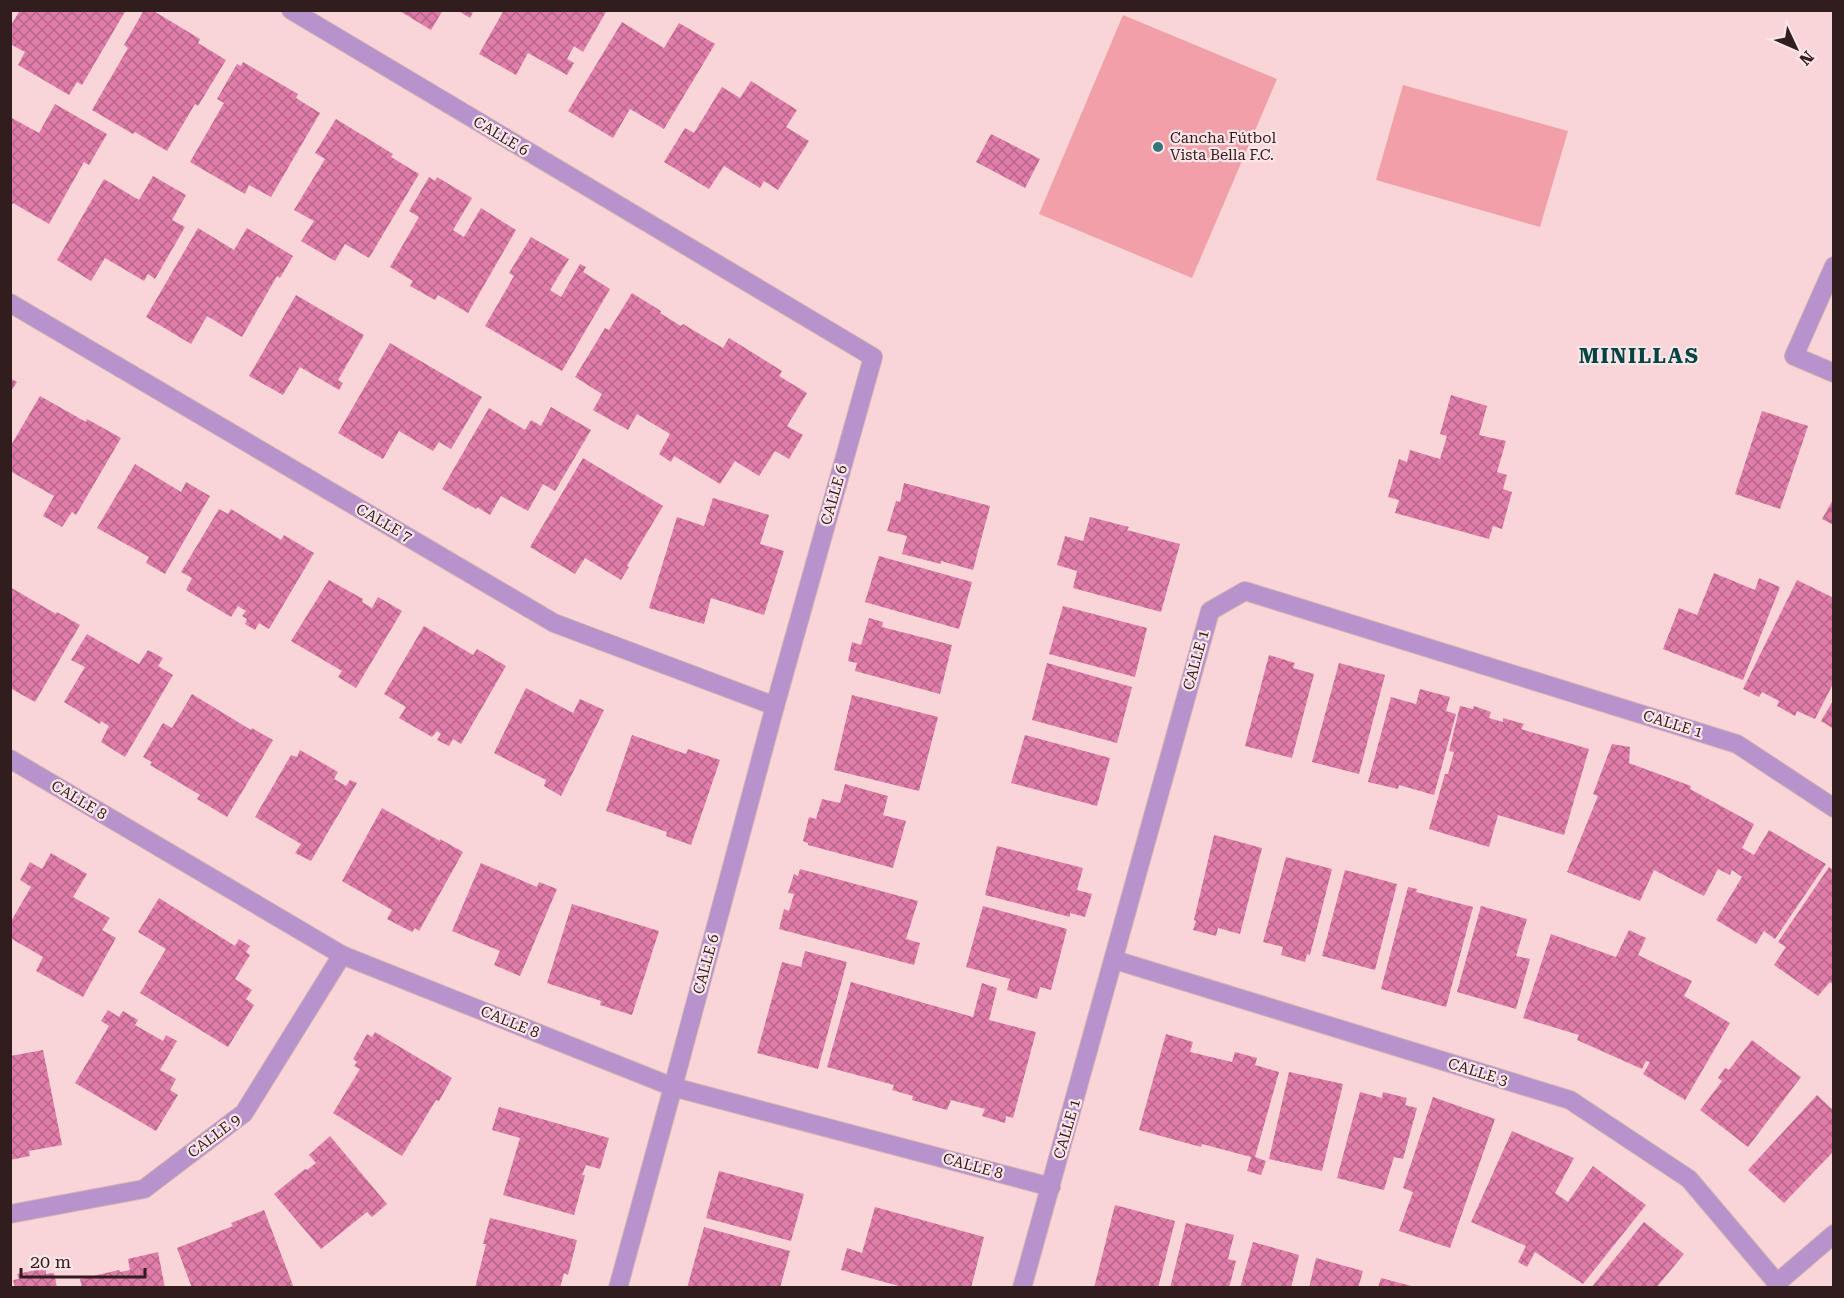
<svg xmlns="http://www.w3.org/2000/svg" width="1844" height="1298" viewBox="0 0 1844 1298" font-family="'Roboto Serif',serif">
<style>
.garden{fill:#f19fa8}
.building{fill:url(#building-cross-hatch)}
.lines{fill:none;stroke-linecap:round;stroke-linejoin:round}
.minor-casing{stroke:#d5b4b6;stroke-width:20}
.minor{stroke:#b693ca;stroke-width:18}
.poi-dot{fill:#307977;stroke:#fee5e7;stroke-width:2}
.labels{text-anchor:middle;stroke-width:4.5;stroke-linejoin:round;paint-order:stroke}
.street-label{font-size:15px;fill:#311c1e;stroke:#fee5e7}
.poi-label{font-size:15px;fill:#311c1e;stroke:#fee5e7;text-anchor:start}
.district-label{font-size:21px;font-weight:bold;letter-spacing:1.5px;fill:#004443;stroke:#fee5e7}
</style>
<defs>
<pattern id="building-cross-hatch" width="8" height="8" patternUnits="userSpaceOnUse" patternTransform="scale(1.5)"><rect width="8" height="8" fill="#e07da9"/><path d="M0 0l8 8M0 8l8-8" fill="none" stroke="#b66689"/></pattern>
</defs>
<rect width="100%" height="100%" fill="#f9d5d7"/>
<g class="garden">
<path d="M1123 15 1277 79 1192 278 1039 214Z"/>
<path d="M1403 85 1568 131 1540 227 1376 180Z"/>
</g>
<g class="building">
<path d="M20 10H126L82 85 77 82 69 95 18 65 25 52 10 44V27Z"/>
<path d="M144 10H152L200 39 198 43 226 60 198 106 195 104 167 151 135 132 133 134 92 110 128 48 124 45Z"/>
<path d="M398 10H443L431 30Z"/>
<path d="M457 10H474L470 18Z"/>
<path d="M504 10H607L583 52 574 46 567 59 574 63 567 75 528 53 516 75 479 54Z"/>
<path d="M622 22 664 48 679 23 715 44 664 129 630 109 613 138 568 111Z"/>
<path d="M243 62 298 94 296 98 320 113 271 197 249 185 245 194 190 162 224 103 217 99 237 64 241 66Z"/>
<path d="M751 81 797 110 786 127 809 141 778 190 764 181 760 188 724 166 709 189 664 162 685 128 694 133 722 87 740 98Z"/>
<path d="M55 104 107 134 89 165 84 162 49 224 13 203 10 208V117L39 133Z"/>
<path d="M336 119 393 154 391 157 419 174 369 258 345 244 335 261 301 241 314 221 294 210 325 159 315 153Z"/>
<path d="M991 134 1040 159 1025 188 976 162Z"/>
<path d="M153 176 186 195 172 220 185 227 155 279 148 274 144 281 105 258 91 281 57 260 104 179 139 200Z"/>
<path d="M429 177 435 181 437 177 472 198 453 230 464 237 481 208 516 230 468 313 438 295 435 300 410 286 413 281 390 267 419 217 409 211Z"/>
<path d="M198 228 234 250 247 228 293 256 280 278 277 276 242 337 207 316 191 344 146 317Z"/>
<path d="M531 237 569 259 550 290 561 297 580 264 586 267 583 272 610 289 562 371 485 326 514 276 509 273Z"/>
<path d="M632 293 661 311 660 313 681 326 683 324 723 348 729 338 782 371 779 376 807 393 787 426 803 435 789 459 775 451 759 476 735 461 720 484 674 456 671 462 659 454 670 434 637 414 628 430 593 410 602 394 575 377 605 328 609 330Z"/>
<path d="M296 295 364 335 338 380 343 383 339 390 300 367 283 395 249 376Z"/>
<path d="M390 343 482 397 451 449 439 442 433 451 399 431 383 459 338 433Z"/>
<path d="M10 378 17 382 10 393Z"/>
<path d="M1451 395 1487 406 1479 435 1506 441 1497 472 1507 475 1503 489 1512 492 1502 529 1493 526 1489 539 1395 513 1399 500 1388 497 1399 459 1407 462 1410 450 1440 459 1447 436 1440 434Z"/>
<path d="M40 396 86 422 87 419 121 438 76 515 72 512 62 527 43 516 54 496 10 471V447Z"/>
<path d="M551 407 591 430 555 491 543 484 528 511 501 496 490 515 477 507 476 509 442 489 489 408 525 430 531 420 541 426Z"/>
<path d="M1762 411 1808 426 1780 509 1735 494Z"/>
<path d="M583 458 663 506 627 566 629 567 621 580 585 558 575 574 530 547Z"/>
<path d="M135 464 181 492 186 482 210 496 165 574 146 563 149 557 97 528Z"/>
<path d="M904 483 990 506 973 570 941 561V564L902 554 907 536 887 531 896 501 900 502Z"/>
<path d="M713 498 769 515 760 544 784 551 764 615 711 598 704 624 649 608 677 517 704 526Z"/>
<path d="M1834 498V525L1822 519Z"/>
<path d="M219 509 228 514 231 509 281 540 284 535 314 553 269 629 259 623 255 630 245 624 247 619 242 616 246 611 238 606 231 617 186 590 192 578 181 572Z"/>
<path d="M1090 517 1129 527 1127 530 1180 544 1161 612 1073 588 1077 571 1057 565 1065 536 1083 541Z"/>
<path d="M879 556 972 582 959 629 865 602Z"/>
<path d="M1714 573 1755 590 1759 578 1780 587 1743 680 1663 649 1679 608 1697 615Z"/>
<path d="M329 580 363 599 362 602 372 608 378 597 402 611 356 688 338 677 342 671 291 641Z"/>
<path d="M1797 580 1834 598V682L1815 719 1797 711 1795 716 1777 706 1779 701 1762 692 1759 697 1743 689Z"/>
<path d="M10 587 56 614 57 612 80 625 35 702 10 688Z"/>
<path d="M1063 606 1147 628 1135 677 1049 654Z"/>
<path d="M869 618 883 622 882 627 952 645 940 694 855 671 857 663 848 661 852 642 861 645Z"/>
<path d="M424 626 473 655 477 649 506 666 461 744 453 739 449 746 437 740 441 734 437 731 432 737 399 718 406 707 384 694Z"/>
<path d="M87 634 139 664 148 650 163 658 158 666 173 675 125 757 101 742 109 726 101 721 100 724 64 702 85 667 71 660Z"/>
<path d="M1269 655 1295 663 1293 668 1314 674 1292 758 1245 746Z"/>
<path d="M1047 663 1132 687 1117 743 1032 720Z"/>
<path d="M1339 663 1385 675 1359 774 1312 762Z"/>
<path d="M526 688 573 713 580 699 604 710 561 796 544 786 546 780 494 753Z"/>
<path d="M1420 689 1450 697 1446 711 1456 714 1434 795 1399 785 1398 789 1368 782 1391 697 1416 704Z"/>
<path d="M192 694 251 730 252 728 273 740 227 817 197 799 200 795 150 765 152 762 143 757 163 723 172 728Z"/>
<path d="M852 695 938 717 919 791 834 770Z"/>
<path d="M1834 699V729L1821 721Z"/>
<path d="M1460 706 1473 709 1474 706 1491 712 1489 718 1503 722V718L1524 724 1521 729 1589 749 1564 835 1498 815 1489 847 1429 829 1445 774H1448L1454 752 1449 751Z"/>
<path d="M632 735 686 754 688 749 720 760 691 845 666 836 667 832 606 811Z"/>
<path d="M1025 735 1110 758 1097 806 1011 783Z"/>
<path d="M1612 744 1630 747 1629 763 1691 786 1690 789 1754 824 1742 848 1754 855 1769 830 1826 864 1775 939 1764 931 1756 944 1716 920 1742 877 1732 870 1730 875 1718 869 1704 896 1654 870 1640 901 1567 872 1598 796 1593 794Z"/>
<path d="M300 750 338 772 334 779 346 786 350 780 357 783 311 861 295 853 301 844 255 817 291 755 297 757Z"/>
<path d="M845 784 888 796 883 815 906 821 893 868 808 845V843L803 841 809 817 816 819 822 799 840 803Z"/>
<path d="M382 808 440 841V839L463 852 419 931 415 928 412 932 387 919 392 910 342 881Z"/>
<path d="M1214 835 1262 848 1240 934 1218 928 1216 936 1193 930 1196 921 1194 920Z"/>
<path d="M997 846 1083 868 1077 890 1092 894 1085 917 1070 913V917L985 895Z"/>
<path d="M51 853 87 874 73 897 110 918 102 930 116 938 83 997 36 971 43 957 10 938V923L31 887 20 880 30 862 42 869Z"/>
<path d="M1286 857 1332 869 1310 955 1307 954 1305 962 1281 955 1283 947 1263 942Z"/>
<path d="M481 863 537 887 539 882 557 889 520 976 494 965 500 951 452 931Z"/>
<path d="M1829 867 1834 871V985L1830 982 1818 996 1774 965 1786 947 1778 942Z"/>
<path d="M800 869 918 901 906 939 920 943 914 965 779 929 784 909 789 911 794 894 788 893 794 874 798 876Z"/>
<path d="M1345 870 1397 884 1375 970 1322 956Z"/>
<path d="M1408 887 1417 889 1416 892 1473 907 1446 1007 1381 989Z"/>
<path d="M159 898 235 946 239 939 250 946 246 952 250 955 235 979 252 990 246 999 254 1005 228 1047 140 993 166 949 138 932Z"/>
<path d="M572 904 659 931 632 1015 600 1005 601 1001 547 983Z"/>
<path d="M983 906 1067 929 1051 990 1040 987 1037 999 1007 990 1010 979 966 967Z"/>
<path d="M1481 906 1527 919 1516 956 1530 959 1516 1009 1457 992Z"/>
<path d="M1629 930 1646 938 1638 955 1692 981 1684 996 1730 1023 1685 1100 1643 1074 1650 1062 1646 1061 1642 1069 1577 1040 1579 1035 1523 1018 1551 934 1616 957Z"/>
<path d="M805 951 847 962 818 1069 757 1053 782 962 801 967Z"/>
<path d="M851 982 973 1017 982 983 997 988 989 1020 1036 1032 1013 1118 1006 1116 1005 1123 982 1116 985 1109 951 1100 947 1110 912 1100 913 1096 892 1090 894 1085 827 1067Z"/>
<path d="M108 1010 119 1017 123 1011 138 1020 135 1025 163 1041 166 1035 177 1041 160 1070 176 1079 170 1090 178 1095 156 1131 75 1083 109 1026 101 1021Z"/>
<path d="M375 1032 452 1078 439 1101 436 1100 402 1156 333 1113 360 1069 354 1066 357 1062 353 1059 367 1034 372 1037Z"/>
<path d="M1166 1034 1193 1042 1190 1052 1232 1062 1235 1052 1257 1058 1255 1065 1279 1072 1255 1157 1266 1161 1261 1175 1247 1171 1251 1157 1202 1144 1201 1147 1139 1130Z"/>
<path d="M1752 1040 1801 1077 1748 1147 1700 1110 1722 1081 1718 1078 1725 1068 1729 1070Z"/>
<path d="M43 1050 62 1145 29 1151 30 1156 10 1160V1056Z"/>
<path d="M1289 1072 1343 1084 1322 1171 1269 1159Z"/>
<path d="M1360 1092 1382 1098 1383 1092 1407 1098 1405 1105 1417 1108 1403 1159 1394 1157 1384 1190 1337 1178Z"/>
<path d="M1817 1095 1834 1111V1151L1784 1203 1748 1170Z"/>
<path d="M1433 1097 1495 1119 1450 1248 1399 1231 1413 1192 1403 1188Z"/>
<path d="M499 1107 609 1138 600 1169 586 1165 582 1175H585L574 1215 503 1195 520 1138 492 1130Z"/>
<path d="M1512 1131 1574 1158 1555 1193 1568 1202 1593 1166 1646 1205 1583 1284 1535 1252 1527 1267 1518 1262 1526 1246 1471 1222Z"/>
<path d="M330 1136 387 1204 372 1217 367 1212 321 1249 274 1194 305 1169 307 1170 316 1163 309 1155Z"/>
<path d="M719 1171 804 1194 791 1241 706 1218Z"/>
<path d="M1115 1205 1175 1221 1158 1288H1094Z"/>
<path d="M875 1207 984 1237 971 1288H906L841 1270 847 1248 862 1253Z"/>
<path d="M264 1210 294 1288H192L177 1248 233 1226 231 1223Z"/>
<path d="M490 1218 577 1240 568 1275 564 1273 560 1288H475L486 1244H483Z"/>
<path d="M1644 1222 1684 1254 1656 1288H1591Z"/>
<path d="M1186 1223 1234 1235 1228 1259 1236 1261 1229 1288H1170Z"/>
<path d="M704 1227 790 1251 780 1288H687Z"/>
<path d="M1253 1242 1299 1255 1291 1288H1240Z"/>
<path d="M158 1252 165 1288H82L80 1279 119 1270 120 1272 130 1270 128 1259Z"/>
<path d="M1316 1258 1363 1271 1358 1288H1309Z"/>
<path d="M46 1268V1274L54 1273 57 1288H15L13 1280 19 1279 17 1274Z"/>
<path d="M1381 1278 1415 1287V1288H1378Z"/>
</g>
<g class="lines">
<g class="minor-casing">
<g id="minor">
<path d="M291 10 873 357 775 706 673 1087 618 1288"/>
<path d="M1834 266 1794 356 1834 373"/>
<path d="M10 303 554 623 775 706"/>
<path d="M10 759 342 955 673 1087 1051 1187"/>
<path d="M1115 960 1570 1100 1689 1179 1777 1283 1778 1288"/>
<path d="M10 1214 144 1189 244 1113 342 955"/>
<path d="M1777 1283 1834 1234"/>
<path d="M1022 1288 1210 611 1245 591 1737 744 1834 808"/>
</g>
</g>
<use href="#minor" class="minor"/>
</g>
<circle class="poi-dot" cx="1158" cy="147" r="6"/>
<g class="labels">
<g class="street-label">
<text transform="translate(501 136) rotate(31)" y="5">CALLE 6</text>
<text transform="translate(834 495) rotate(-74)" y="5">CALLE 6</text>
<text transform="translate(384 523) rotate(30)" y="5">CALLE 7</text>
<text transform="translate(1196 660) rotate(-75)" y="5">CALLE 1</text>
<text transform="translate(1673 724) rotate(17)" y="5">CALLE 1</text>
<text transform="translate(79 800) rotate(31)" y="5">CALLE 8</text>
<text transform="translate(706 964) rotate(-75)" y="5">CALLE 6</text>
<text transform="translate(510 1022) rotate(22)" y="5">CALLE 8</text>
<text transform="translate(1478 1072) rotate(17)" y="5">CALLE 3</text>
<text transform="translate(1067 1129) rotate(-74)" y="5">CALLE 1</text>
<text transform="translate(214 1136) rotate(-37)" y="5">CALLE 9</text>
<text transform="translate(973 1166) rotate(15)" y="5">CALLE 8</text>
</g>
<g class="poi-label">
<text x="1170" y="143">Cancha Fútbol<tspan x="1170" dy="17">Vista Bella F.C.</tspan></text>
</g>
<g class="district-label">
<text x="1639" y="363">MINILLAS</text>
</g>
</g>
<rect width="1844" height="1298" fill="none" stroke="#311c1e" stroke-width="24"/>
<g transform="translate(1796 48) rotate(134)" stroke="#fee5e7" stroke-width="4.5" paint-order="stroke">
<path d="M0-4.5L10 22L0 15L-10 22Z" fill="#311c1e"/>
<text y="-9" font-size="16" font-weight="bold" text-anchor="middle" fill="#311c1e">N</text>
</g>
<path d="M21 1268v9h124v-9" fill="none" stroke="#311c1e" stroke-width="3"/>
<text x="30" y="1268" font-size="18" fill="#311c1e" stroke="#fee5e7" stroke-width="4.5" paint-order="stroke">20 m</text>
</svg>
